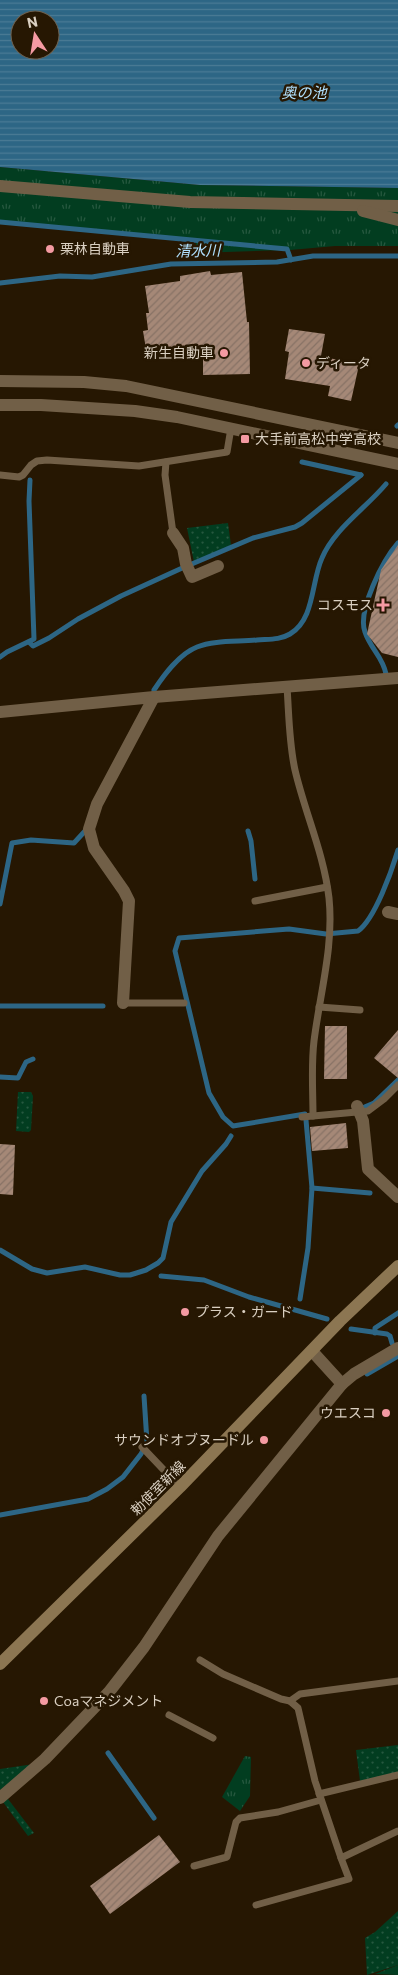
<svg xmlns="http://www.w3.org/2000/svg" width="398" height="1975" viewBox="0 0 398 1975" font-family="Commissioner,'Noto Sans JP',sans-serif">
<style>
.grass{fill:url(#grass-tufts)}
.park{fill:url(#park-dots)}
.water{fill:url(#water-rules);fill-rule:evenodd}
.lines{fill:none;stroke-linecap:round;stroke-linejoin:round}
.stream{stroke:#2d6685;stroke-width:5}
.building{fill:url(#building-hatch)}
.service{stroke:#715f47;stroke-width:7}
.minor{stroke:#715f47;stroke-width:12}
.tertiary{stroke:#715f47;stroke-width:12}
.secondary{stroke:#8c7652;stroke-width:12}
.poi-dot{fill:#f49aa2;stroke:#261702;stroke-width:2}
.labels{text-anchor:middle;stroke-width:5;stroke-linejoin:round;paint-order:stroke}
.poi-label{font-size:14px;fill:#dad0c2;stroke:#261702;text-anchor:start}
.street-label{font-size:14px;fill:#dad0c2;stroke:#261702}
.water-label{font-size:15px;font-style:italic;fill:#b0e0fe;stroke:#261702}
</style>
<defs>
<pattern id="grass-tufts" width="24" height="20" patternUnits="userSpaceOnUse" patternTransform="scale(1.25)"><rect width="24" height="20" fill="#023d20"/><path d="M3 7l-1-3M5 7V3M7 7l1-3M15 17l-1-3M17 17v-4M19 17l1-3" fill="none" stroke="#26583f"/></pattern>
<pattern id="park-dots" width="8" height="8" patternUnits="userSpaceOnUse" patternTransform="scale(1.25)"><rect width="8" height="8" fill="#023d20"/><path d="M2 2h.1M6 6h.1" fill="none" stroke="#26583f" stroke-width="1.8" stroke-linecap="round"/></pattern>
<pattern id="water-rules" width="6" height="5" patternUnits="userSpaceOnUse" patternTransform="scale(1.25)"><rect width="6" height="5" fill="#2d6685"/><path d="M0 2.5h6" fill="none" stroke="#4b7b95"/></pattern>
<pattern id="building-hatch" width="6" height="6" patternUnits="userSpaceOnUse" patternTransform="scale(1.25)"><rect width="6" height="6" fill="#a58877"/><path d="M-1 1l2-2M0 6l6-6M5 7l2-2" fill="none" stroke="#877265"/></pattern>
</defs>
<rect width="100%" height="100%" fill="#261702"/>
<g class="grass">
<path d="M0 167 200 185 398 188V246H335L290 250 288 248 0 221Z"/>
<path d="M196 242 287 250 195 253Z"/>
<path d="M245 1756 251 1757 250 1796 240 1811 222 1797Z"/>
<path d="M398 1965V1975L375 1974Z"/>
</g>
<g class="park">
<path d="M228 523 231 545 194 562 187 528Z"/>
<path d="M18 1092H31L33 1096 31 1130 29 1132 16 1131Z"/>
<path d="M398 1745V1773L360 1781 356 1750Z"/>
<path d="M34 1764 0 1790V1769Z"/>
<path d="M8 1799 34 1833 28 1836 3 1802Z"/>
<path d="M398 1911V1965L367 1975 365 1938 375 1932Z"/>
</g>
<path class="water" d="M0 0H398V188L200 185 0 167ZM20 20H50V50H20Z"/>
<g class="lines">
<g class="stream">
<path d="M0 222 287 249 291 260"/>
<path d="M0 283 60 276 92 277 171 264 277 262 313 256H398"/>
<path d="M397 426 398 425"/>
<path d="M302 462 361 475"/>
<path d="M29 642 33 646 49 638 78 619 121 596 180 569 253 538 295 527 302 523 361 475"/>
<path d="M0 657 7 652 34 639 29 501 30 480"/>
<path d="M386 674C383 657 370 648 365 632 357 611 383 560 398 543"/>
<path d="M154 690C164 675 179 654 197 647 214 640 238 642 257 640 269 639 280 640 290 634 315 619 311 582 322 558 334 529 366 508 386 484"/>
<path d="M248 831 251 841 255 879"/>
<path d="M0 904 12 843 31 840 74 843 85 831"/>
<path d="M0 1006H103"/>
<path d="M0 1077 18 1078 26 1062 33 1059"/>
<path d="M360 1109 374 1103 398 1080"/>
<path d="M305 1114 233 1126 223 1117 209 1093 175 951 179 938 289 929 326 934 358 931C375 919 392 870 398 850"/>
<path d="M312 1188 370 1193"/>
<path d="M0 1250 32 1269 47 1273 85 1267 120 1275H130L146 1270 158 1263 163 1258 171 1222 202 1171 226 1144 231 1136"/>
<path d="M161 1276 204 1280 249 1297 327 1319"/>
<path d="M300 1299 308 1248 312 1188 306 1120"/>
<path d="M351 1329 387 1334 390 1336 392 1343"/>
<path d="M375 1333V1328L398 1313"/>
<path d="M367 1374 398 1356"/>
<path d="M0 1515 88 1499 107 1489 123 1477 141 1454 147 1442 144 1396"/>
<path d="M108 1753 154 1818"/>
</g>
</g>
<g class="building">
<path d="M210 271 211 275 242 272 247 322H249L250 374 203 375V345L147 355 143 331 148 330 146 313H149L145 286 180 281V276Z"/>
<path d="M289 329 325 334 321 356 359 365 351 401 328 396 330 386 285 379 289 352 285 351Z"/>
<path d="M398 545V657L382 653 367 634 381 570Z"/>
<path d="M325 1026H347V1079H324Z"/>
<path d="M398 1030V1078L374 1058Z"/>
<path d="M346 1123 348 1148 312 1151 310 1127Z"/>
<path d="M0 1144 15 1145 13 1195 0 1194Z"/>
<path d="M159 1835 180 1862 110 1914 90 1886Z"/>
</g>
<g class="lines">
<g class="service">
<path d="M166 462 165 475 173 533"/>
<path d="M0 475 19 477 23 475 31 465 37 461 47 460 139 466 227 452 231 428"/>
<path d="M287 687C289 715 289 743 295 770 305 813 324 854 329 898 334 946 320 993 314 1041 311 1065 313 1092 313 1116"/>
<path d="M255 901 327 887"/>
<path d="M123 1003H184"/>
<path d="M319 1007 360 1010"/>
<path d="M302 1117 368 1111 384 1099 398 1085"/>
<path d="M142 1447 180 1487"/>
<path d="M200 1660 223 1674 281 1699 290 1701"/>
<path d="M398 1681 300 1694 290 1701 298 1708 315 1781 341 1858 398 1831"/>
<path d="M169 1715 213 1738"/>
<path d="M319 1794 398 1775"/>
<path d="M194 1866 227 1857 236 1822 240 1818 278 1812 321 1800"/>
<path d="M256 1905 349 1879 341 1858"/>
</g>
<g class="minor">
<path d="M0 186 190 202 398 206"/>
<path d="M363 211 398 220"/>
<path d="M173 533 183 548 186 564 192 577 218 566"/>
<path d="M0 712 154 697 398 678"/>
<path d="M388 912 398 914"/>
<path d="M123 1003 129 901 124 891 94 848 89 829 97 804 154 697"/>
<path d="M357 1106 363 1121 368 1169 398 1197"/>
<path d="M312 1351 342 1384"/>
<path d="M0 1798 45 1759 109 1692 144 1647 218 1536 342 1384 354 1374 398 1348"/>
</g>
<g class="tertiary">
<path d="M0 381 84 382 126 386 398 443"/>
<path d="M0 405H41L135 411 177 417 398 464"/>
</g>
<path class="secondary" d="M0 1664 180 1487 340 1321 398 1266"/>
</g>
<g class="poi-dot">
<circle cx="50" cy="249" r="5"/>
<circle cx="224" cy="353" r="5"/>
<circle cx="306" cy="363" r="5"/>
<rect x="240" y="434" width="10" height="10" rx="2.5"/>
<path d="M380.5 597.5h5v5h5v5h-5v5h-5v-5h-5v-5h5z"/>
<circle cx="185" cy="1312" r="5"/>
<circle cx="386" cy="1413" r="5"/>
<circle cx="264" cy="1440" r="5"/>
<circle cx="44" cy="1701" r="5"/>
</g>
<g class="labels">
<g class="poi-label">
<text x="60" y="254">栗林自動車</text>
<text x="214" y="358" text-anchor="end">新生自動車</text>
<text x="316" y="368">ディータ</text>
<text x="255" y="444">大手前高松中学高校</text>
<text x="373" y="610" text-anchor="end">コスモス</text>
<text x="195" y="1317">プラス・ガード</text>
<text x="376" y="1418" text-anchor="end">ウエスコ</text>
<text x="254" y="1445" text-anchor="end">サウンドオブヌードル</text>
<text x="54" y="1706">Coaマネジメント</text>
</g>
<g class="street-label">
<text transform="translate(158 1488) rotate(-45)" y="5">勅使室新線</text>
</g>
<g class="water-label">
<text x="304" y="98">奥の池</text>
<text transform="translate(198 251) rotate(-1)" y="5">清水川</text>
</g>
</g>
<g transform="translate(35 35) rotate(348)"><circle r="24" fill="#261702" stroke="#6e614f"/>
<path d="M0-4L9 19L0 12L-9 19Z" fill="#f49aa2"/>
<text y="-8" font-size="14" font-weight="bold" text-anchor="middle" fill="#dad0c2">N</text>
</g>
</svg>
